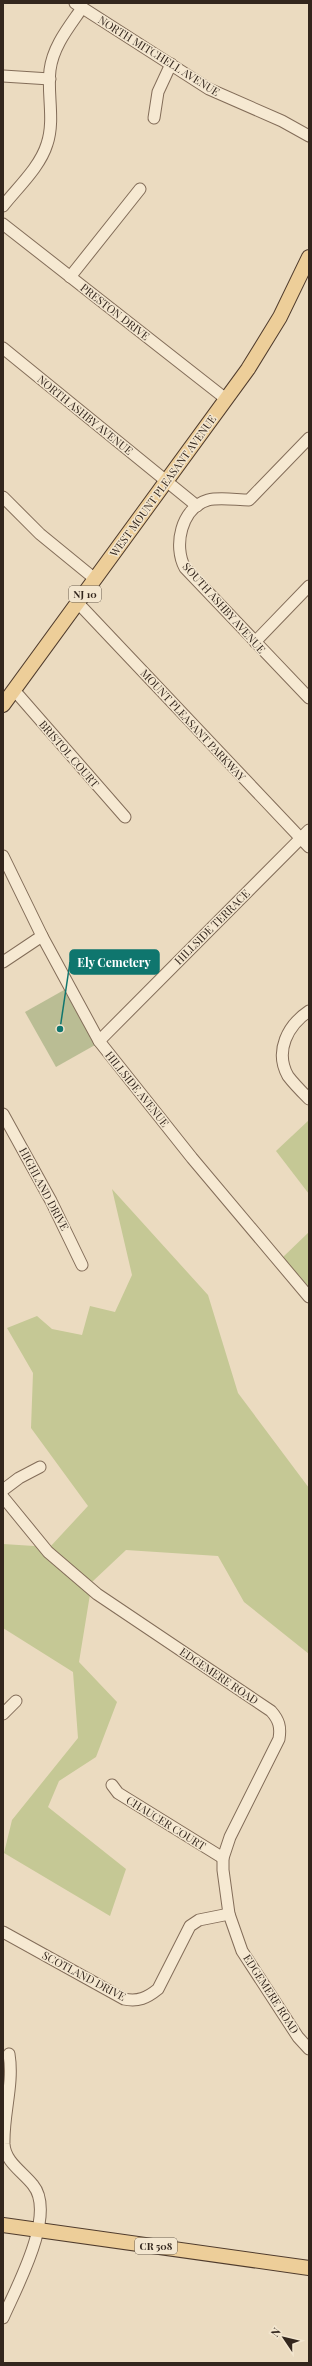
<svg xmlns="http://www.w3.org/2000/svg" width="312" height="2366" viewBox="0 0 312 2366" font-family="'Playfair Display',serif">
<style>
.green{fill:#c5c895}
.cemetery{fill:#babd94}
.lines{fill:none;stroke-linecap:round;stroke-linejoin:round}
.minor-casing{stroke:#836d59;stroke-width:13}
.major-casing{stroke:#503c2d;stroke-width:16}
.minor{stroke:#f6e9d2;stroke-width:11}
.major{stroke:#edce99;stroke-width:14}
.labels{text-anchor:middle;stroke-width:3;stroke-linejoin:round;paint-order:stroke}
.shield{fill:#f3e6cf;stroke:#6d6052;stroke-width:1}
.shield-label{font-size:10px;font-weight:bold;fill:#33261d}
.street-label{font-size:11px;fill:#33261d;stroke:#f3e6cf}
.leader{fill:none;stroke:#0f766e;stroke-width:1.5}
.callout-dot{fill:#0f766e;stroke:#f3e6cf;stroke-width:1.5}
.callout{fill:#0f766e;stroke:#0f766e;stroke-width:1.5}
.callout-label{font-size:12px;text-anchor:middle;font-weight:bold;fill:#fff}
</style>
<rect width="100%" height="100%" fill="#ebdbc0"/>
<g class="green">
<path d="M309 1120V1194L276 1151Z"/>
<path d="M112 1189 208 1295 238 1393 309 1488V1654L244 1602 218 1556 126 1550 92 1582 79 1662 117 1702 96 1757 59 1781 48 1807 126 1869 110 1916 4 1853 12 1820 78 1738 73 1672 3 1628V1544L50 1547 88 1506 31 1428 33 1373 7 1328 37 1316 52 1329 82 1335 90 1306 115 1312 132 1275Z"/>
<path d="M309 1232V1287L282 1258Z"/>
</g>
<path class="cemetery" d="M64 990 95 1045 56 1067 25 1012Z"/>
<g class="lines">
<g class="minor-casing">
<g id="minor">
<path d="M75 3 209 89 282 121 309 136"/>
<path d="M3 76 50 79"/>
<path d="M154 118 158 92 171 64"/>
<path d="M3 206C18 187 40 167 47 144 55 120 47 94 50 70 53 46 69 27 82 8"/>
<path d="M3 224 226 399"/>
<path d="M70 277 140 189"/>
<path d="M3 348 197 506"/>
<path d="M309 438 249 500C237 500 220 497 208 500 181 508 173 546 185 568L309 698"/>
<path d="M3 497 40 534 95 579"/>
<path d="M78 603 309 847"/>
<path d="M255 642 309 586"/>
<path d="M14 690 125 817"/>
<path d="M3 856 42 936 99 1041 192 1158 309 1297"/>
<path d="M3 962 42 936"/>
<path d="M309 1011C288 1025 274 1051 288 1076 294 1084 302 1092 309 1099"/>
<path d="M99 1041 309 830"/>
<path d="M3 1114 51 1201 82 1265"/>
<path d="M3 1490 19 1478 40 1467"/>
<path d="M3 1497 48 1552 97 1594 271 1711C279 1720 281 1727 279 1739L230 1837 223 1858V1870L229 1914 242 1951 298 2037 309 2049"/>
<path d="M3 1714 16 1701"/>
<path d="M112 1785 118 1793 223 1858"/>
<path d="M3 1932 124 1999C138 2002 147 1998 158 1989L190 1926 199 1920 229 1914"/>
<path d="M3 2318C16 2288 57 2214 33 2185 23 2172 5 2162 4 2144 3 2114 14 2084 9 2054"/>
</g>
</g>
<g class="major-casing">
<g id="major">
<path d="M3 705 248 369 280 317 309 257"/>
<path d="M3 2225 309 2268"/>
</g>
</g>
<use href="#minor" class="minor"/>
<use href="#major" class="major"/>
</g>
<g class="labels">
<g class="shield">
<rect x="69" y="586" width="32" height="16" rx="3"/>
<rect x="135" y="2238" width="42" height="16" rx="3"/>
</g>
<g class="shield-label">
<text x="85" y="598">NJ 10</text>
<text x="156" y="2250">CR 508</text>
</g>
<g class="street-label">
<text transform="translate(159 56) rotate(32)" y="4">NORTH MITCHELL AVENUE</text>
<text transform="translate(115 312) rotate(38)" y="4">PRESTON DRIVE</text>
<text transform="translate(85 415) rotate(39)" y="4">NORTH ASHBY AVENUE</text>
<text transform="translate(163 486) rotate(-54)" y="4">WEST MOUNT PLEASANT AVENUE</text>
<text transform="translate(224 608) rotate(48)" y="4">SOUTH ASHBY AVENUE</text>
<text transform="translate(193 725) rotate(47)" y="4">MOUNT PLEASANT PARKWAY</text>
<text transform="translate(69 754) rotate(49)" y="4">BRISTOL COURT</text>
<text transform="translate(212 927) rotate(-45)" y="4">HILLSIDE TERRACE</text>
<text transform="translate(137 1089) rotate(51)" y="4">HILLSIDE AVENUE</text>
<text transform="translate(44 1189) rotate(62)" y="4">HIGHLAND DRIVE</text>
<text transform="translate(219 1676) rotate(34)" y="4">EDGEMERE ROAD</text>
<text transform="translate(166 1823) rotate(32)" y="4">CHAUCER COURT</text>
<text transform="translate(84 1976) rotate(28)" y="4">SCOTLAND DRIVE</text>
<text transform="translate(271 1994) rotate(57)" y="4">EDGEMERE ROAD</text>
</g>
</g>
<path class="leader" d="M60 1029L70 962"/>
<circle class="callout-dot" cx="60" cy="1029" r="4"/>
<rect class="callout" x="70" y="950" width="89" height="24" rx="4"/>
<g class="callout-label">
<text x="114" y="967">Ely Cemetery</text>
</g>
<rect width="312" height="2366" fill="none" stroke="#33261d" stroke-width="8"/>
<g transform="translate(284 2338) rotate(305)" stroke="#f3e6cf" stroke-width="3" paint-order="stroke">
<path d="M0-3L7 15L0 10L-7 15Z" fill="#33261d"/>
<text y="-6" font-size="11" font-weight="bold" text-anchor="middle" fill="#33261d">N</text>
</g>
</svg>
